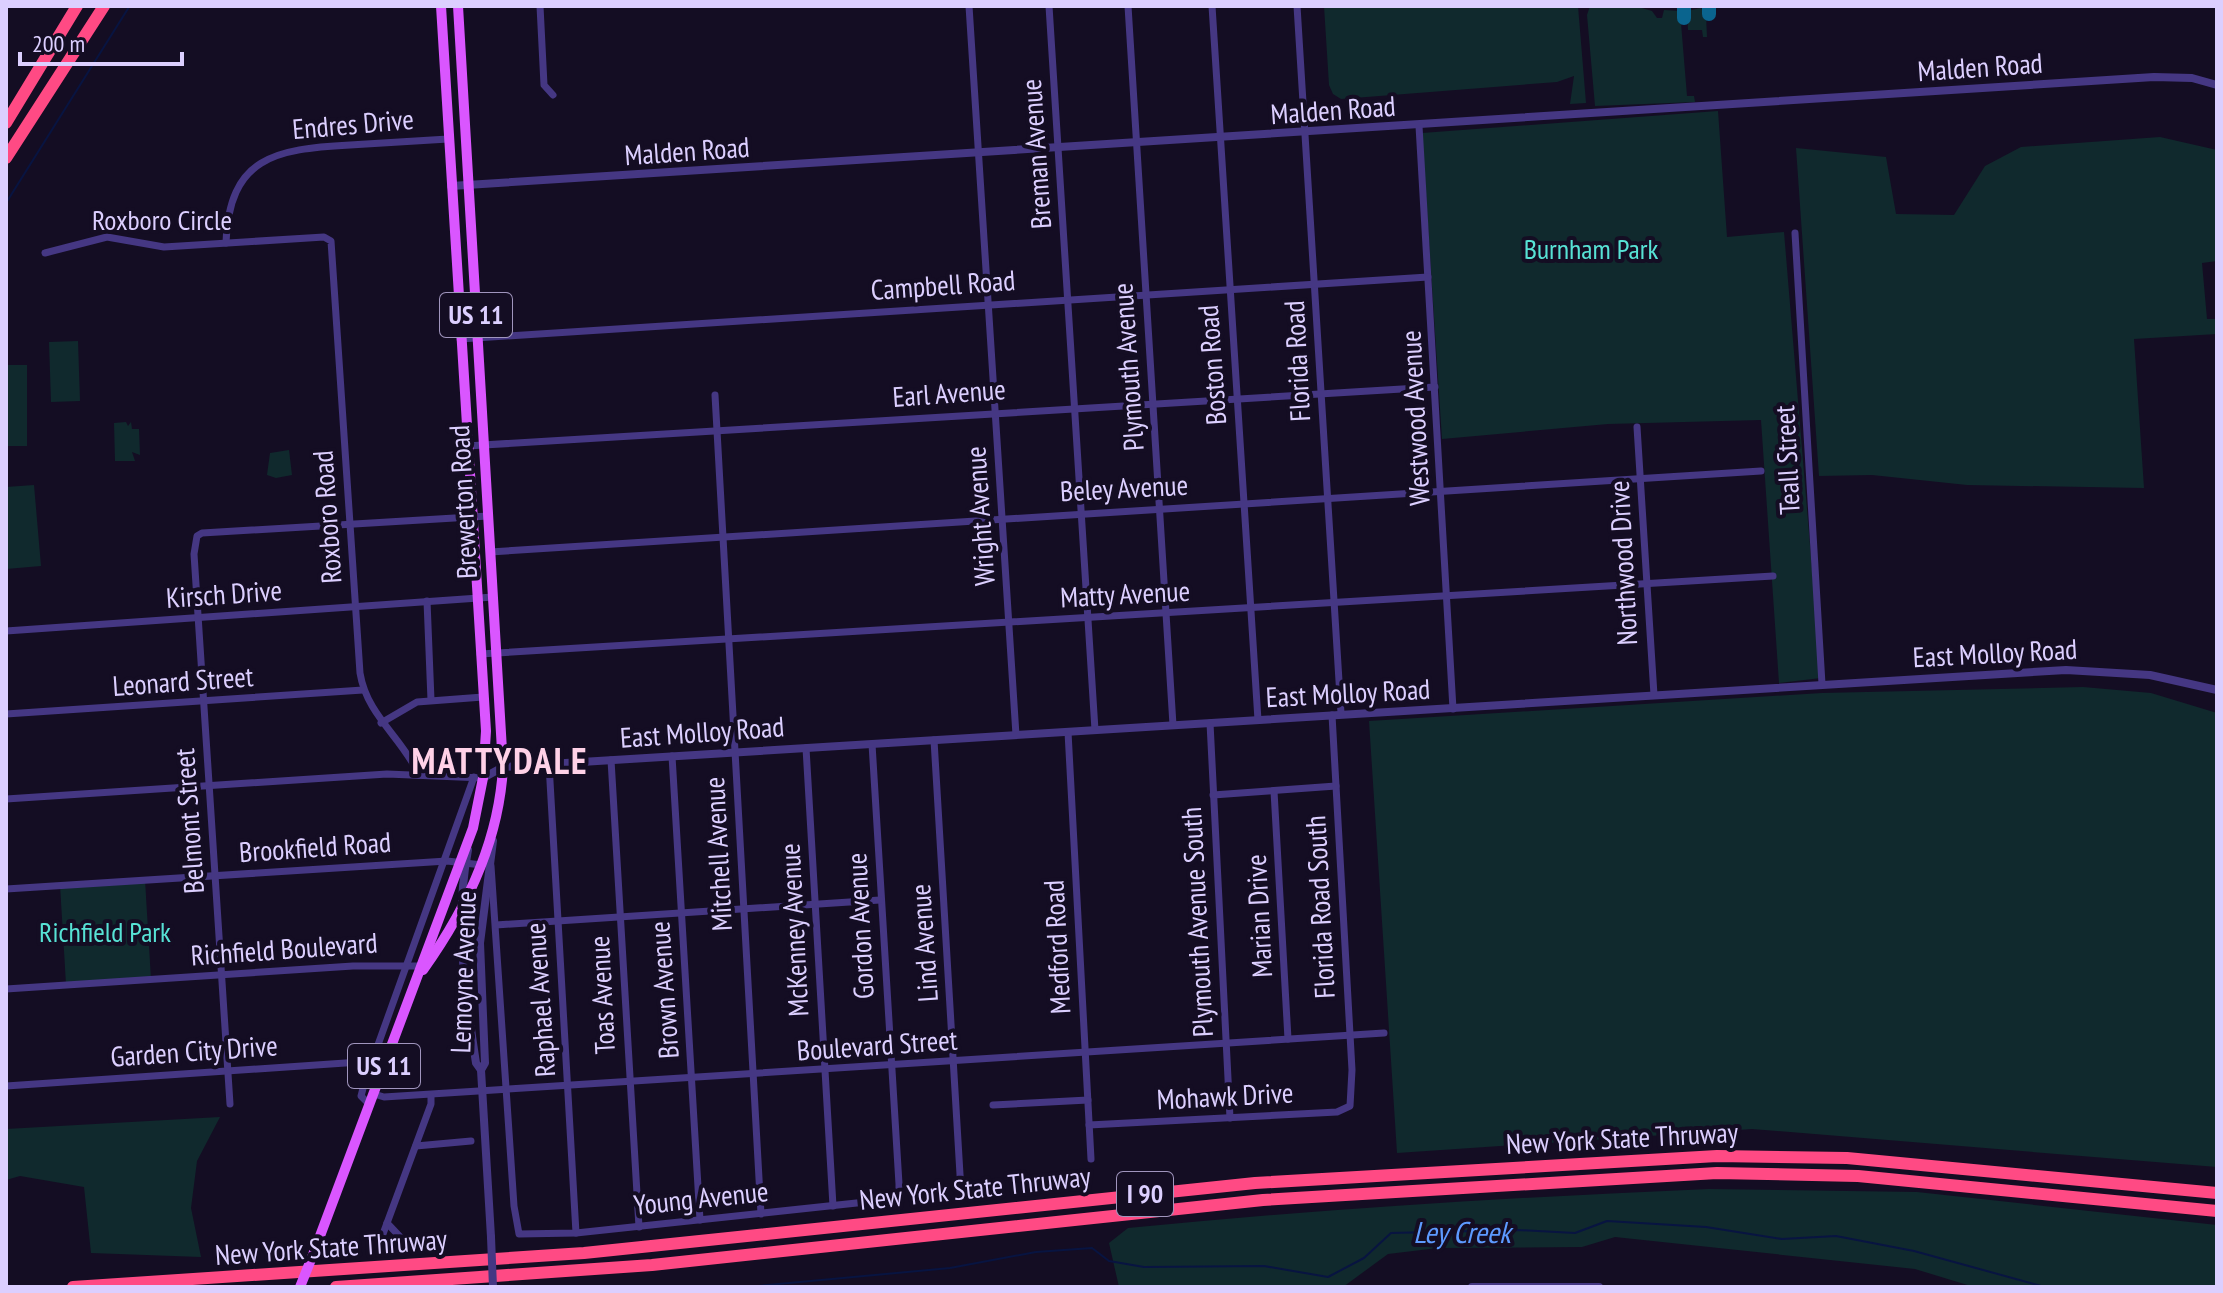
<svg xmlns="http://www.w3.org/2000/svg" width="2223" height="1293" viewBox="0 0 2223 1293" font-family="'PT Sans Narrow',sans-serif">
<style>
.green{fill:#10292d}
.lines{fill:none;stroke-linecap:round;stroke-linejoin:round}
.stream{stroke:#081441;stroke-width:2}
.taxiway{stroke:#0a648e;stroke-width:14}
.minor{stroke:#453783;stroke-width:7}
.tertiary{stroke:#453783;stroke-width:8}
.primary{stroke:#da56ff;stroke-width:10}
.motorway{stroke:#ff4a84;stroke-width:12}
.tertiary-bridge{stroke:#453783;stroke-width:8}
.primary-bridge{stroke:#da56ff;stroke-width:10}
.labels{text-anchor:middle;stroke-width:8;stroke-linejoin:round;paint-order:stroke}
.shield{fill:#140d23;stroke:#a095bd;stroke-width:2}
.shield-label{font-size:26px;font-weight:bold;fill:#dccfff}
.street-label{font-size:28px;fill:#dccfff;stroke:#140d23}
.park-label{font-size:28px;fill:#57e2d5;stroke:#140d23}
.water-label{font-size:30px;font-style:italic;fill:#5d9aff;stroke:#140d23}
.district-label{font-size:36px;font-weight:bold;letter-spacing:2px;fill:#ffd1e7;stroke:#140d23}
</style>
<rect width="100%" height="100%" fill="#140d23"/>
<g class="green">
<path d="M1324 6H1578L1586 103 1570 104 1574 76 1557 82 1341 99 1333 94 1329 85Z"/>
<path d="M1590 6H1635L1652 11 1657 18H1662L1664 10 1680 11 1687 96H1694L1695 102 1595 106 1587 15Z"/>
<path d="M1701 8 1706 15 1707 37H1703L1702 30H1688L1687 11Z"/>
<path d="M1718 111 1727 237 1784 232 1821 678 1779 683 1761 420 1608 424 1442 439 1422 133Z"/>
<path d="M2160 137 2217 150V261L2202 263 2207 319H2217V334L2134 339 2144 488 1967 485 1872 475 1819 476 1796 148 1886 157 1896 214 1954 215 1985 166 2021 147Z"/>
<path d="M78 341 80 401 51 402 49 342Z"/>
<rect x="6" y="365" width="21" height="81"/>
<path d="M126 422 128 426 131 422 132 429H139L140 455 132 452 135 461H115L114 423Z"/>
<path d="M289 450 292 475 276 478 267 475 270 453Z"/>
<path d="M34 485 41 566 6 569V487Z"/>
<path d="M2083 687 2151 693 2217 713V1167L1752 1129 1397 1153 1369 721 1822 693Z"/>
<path d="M145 880 151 979 66 984 60 885Z"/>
<path d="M220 1117 197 1161 191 1208 201 1257 91 1253 84 1187 20 1176 6 1180V1129Z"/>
<path d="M1709 1189 1917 1192 2217 1225V1287H1974L1915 1269 1615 1237 1582 1247 1438 1248 1388 1254 1343 1287H1119L1109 1243 1128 1228C1322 1209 1515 1197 1709 1189Z"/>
</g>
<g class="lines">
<g class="stream">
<path d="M6 203 129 7"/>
<path d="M747 1287 950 1268 1036 1252 1092 1248 1109 1261 1144 1267 1264 1266 1328 1277 1364 1258 1391 1233 1517 1230 1575 1233 1607 1221 1706 1227 1782 1239 1836 1236 1914 1251 2045 1287"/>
</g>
<g class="taxiway">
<path d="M1684 6V18"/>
<path d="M1709 6V14"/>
</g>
<g class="minor">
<path d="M540 6 544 85 553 95"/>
<path d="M969 6 1016 735"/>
<path d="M1049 6 1095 730"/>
<path d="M1128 6 1173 725"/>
<path d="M1212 6 1258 720"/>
<path d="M1297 6 1341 713"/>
<path d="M1419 126 1453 709"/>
<path d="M1795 233 1822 684"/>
<path d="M226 243C229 157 275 149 350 145 383 143 416 141 448 139"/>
<path d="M45 253 107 237 164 247 324 237 331 241 360 673C367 716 402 737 419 775"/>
<path d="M460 339 1428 277"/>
<path d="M715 395 761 1214"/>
<path d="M1637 427 1654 695"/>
<path d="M467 446 1435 387"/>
<path d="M490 552 1761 471"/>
<path d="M427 601 431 700"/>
<path d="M6 631 493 597"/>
<path d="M480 654 1773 576"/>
<path d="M6 714 363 690"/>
<path d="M381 723 417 702 483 697"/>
<path d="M1210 723 1230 1118"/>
<path d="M1068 732 1091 1159"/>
<path d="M934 740 961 1191"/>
<path d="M806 748 833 1206"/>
<path d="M672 756 700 1220"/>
<path d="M611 760 639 1227"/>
<path d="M549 764 576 1233"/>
<path d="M1274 791 1288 1039"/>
<path d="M1213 795 1336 786"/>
<path d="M6 799 387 774 483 778"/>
<path d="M491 866 514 1206 519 1234 576 1233 894 1199 899 1194V1184L872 744"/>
<path d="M6 889 447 861 482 865"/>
<path d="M496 925 880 900"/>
<path d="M6 989 353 966H421"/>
<path d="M6 1086 360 1062 383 1070"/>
<path d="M374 1094 384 1097 1384 1033"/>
<path d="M230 1104 194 554 197 536 202 533 488 516"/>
<path d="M370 1105 361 1096 365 1081 474 777"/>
<path d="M993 1105 1088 1100"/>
<path d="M1089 1125 1337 1112 1350 1106 1352 1070 1332 715"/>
<path d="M416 1146 471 1141"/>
<path d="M387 1223 404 1241"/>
<path d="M380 1242 431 1104V1095"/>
</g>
<g class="tertiary">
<path d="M451 186 2154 77 2192 78 2217 85"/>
<path d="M483 778 503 767 549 764 2066 670 2150 675 2217 690"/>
<path d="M468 850C454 923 465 990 476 1063L481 1070 491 1237"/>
<path d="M481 1070 485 1063 480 943 493 841"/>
<path d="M1472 1287H1599"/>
</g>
<g class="primary">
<path d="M423 970C466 910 499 842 503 767L458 6"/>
<path d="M314 1252 473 828 483 778 486 731 441 6"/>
</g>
<g class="motorway">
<path d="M6 123 77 6"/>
<path d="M6 158 104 6"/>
<path d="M73 1287 584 1253 1255 1183 1717 1156 1847 1158 2217 1193"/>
<path d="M336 1287 652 1265 1263 1200 1717 1173 1858 1176 2217 1211"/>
</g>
<path class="tertiary-bridge" d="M491 1237 493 1287"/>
<path class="primary-bridge" d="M300 1287 314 1252"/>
</g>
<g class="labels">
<g class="shield">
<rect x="440" y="293" width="72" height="44" rx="6"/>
<rect x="348" y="1044" width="72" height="44" rx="6"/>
<rect x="1117" y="1172" width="56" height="44" rx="6"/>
</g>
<g class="shield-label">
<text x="476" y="324">US 11</text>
<text x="384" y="1075">US 11</text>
<text x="1145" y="1203">I 90</text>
</g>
<g class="street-label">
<text transform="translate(1980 67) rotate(-4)" y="10">Malden Road</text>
<text transform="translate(1333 110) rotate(-4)" y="10">Malden Road</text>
<text transform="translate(353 124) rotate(-5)" y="10">Endres Drive</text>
<text transform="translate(687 151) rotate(-4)" y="10">Malden Road</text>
<text transform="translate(1036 154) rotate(-94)" y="10">Breman Avenue</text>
<text x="162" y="230">Roxboro Circle</text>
<text transform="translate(943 285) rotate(-4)" y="10">Campbell Road</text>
<text transform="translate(1297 361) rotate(-93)" y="10">Florida Road</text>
<text transform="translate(1212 365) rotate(-94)" y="10">Boston Road</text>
<text transform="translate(1128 367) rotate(-94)" y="10">Plymouth Avenue</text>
<text transform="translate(949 393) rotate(-4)" y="10">Earl Avenue</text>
<text transform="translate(1415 418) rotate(-93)" y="10">Westwood Avenue</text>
<text transform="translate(1787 460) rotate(-93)" y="10">Teall Street</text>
<text transform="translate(1124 488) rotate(-3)" y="10">Beley Avenue</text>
<text transform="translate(463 502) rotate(-93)" y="10">Brewerton Road</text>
<text transform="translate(980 516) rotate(-94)" y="10">Wright Avenue</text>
<text transform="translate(327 517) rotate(-94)" y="10">Roxboro Road</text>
<text transform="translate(1623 563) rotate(-93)" y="10">Northwood Drive</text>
<text transform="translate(224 594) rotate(-4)" y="10">Kirsch Drive</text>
<text transform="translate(1125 594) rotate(-3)" y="10">Matty Avenue</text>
<text transform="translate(1995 653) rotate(-3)" y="10">East Molloy Road</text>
<text transform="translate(183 681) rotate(-4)" y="10">Leonard Street</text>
<text transform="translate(1348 693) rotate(-3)" y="10">East Molloy Road</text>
<text transform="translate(702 732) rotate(-4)" y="10">East Molloy Road</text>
<text transform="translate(189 821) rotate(-94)" y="10">Belmont Street</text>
<text transform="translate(315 847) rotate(-4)" y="10">Brookfield Road</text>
<text transform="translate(718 854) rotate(-93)" y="10">Mitchell Avenue</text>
<text transform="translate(1320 907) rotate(-93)" y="10">Florida Road South</text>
<text transform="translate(1259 916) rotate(-93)" y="10">Marian Drive</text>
<text transform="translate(1197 922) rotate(-93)" y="10">Plymouth Avenue South</text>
<text transform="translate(860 926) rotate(-93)" y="10">Gordon Avenue</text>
<text transform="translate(794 930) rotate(-93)" y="10">McKenney Avenue</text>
<text transform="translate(924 943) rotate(-94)" y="10">Lind Avenue</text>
<text transform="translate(1057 947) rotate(-93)" y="10">Medford Road</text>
<text transform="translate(284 949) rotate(-4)" y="10">Richfield Boulevard</text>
<text transform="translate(463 972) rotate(-88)" y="10">Lemoyne Avenue</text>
<text transform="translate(664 990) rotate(-94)" y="10">Brown Avenue</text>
<text transform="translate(602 995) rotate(-93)" y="10">Toas Avenue</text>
<text transform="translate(540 1000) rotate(-94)" y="10">Raphael Avenue</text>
<text transform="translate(877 1045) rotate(-4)" y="10">Boulevard Street</text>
<text transform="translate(194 1051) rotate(-4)" y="10">Garden City Drive</text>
<text transform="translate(1225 1096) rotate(-3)" y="10">Mohawk Drive</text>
<text transform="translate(1622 1138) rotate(-3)" y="10">New York State Thruway</text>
<text transform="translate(975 1188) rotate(-6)" y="10">New York State Thruway</text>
<text transform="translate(701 1198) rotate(-6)" y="10">Young Avenue</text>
<text transform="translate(331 1247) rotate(-4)" y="10">New York State Thruway</text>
</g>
<g class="park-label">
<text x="1591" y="259">Burnham Park</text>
<text x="105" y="942">Richfield Park</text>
</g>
<g class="water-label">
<text x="1462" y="1243">Ley Creek</text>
</g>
<g class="district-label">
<text x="500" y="774">MATTYDALE</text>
</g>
</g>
<rect width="2223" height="1293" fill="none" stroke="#dccfff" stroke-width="16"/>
<path d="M20 52v12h162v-12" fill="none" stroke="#dccfff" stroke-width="4"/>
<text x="32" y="52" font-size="24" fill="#dccfff" stroke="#140d23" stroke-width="6" paint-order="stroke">200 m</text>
</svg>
